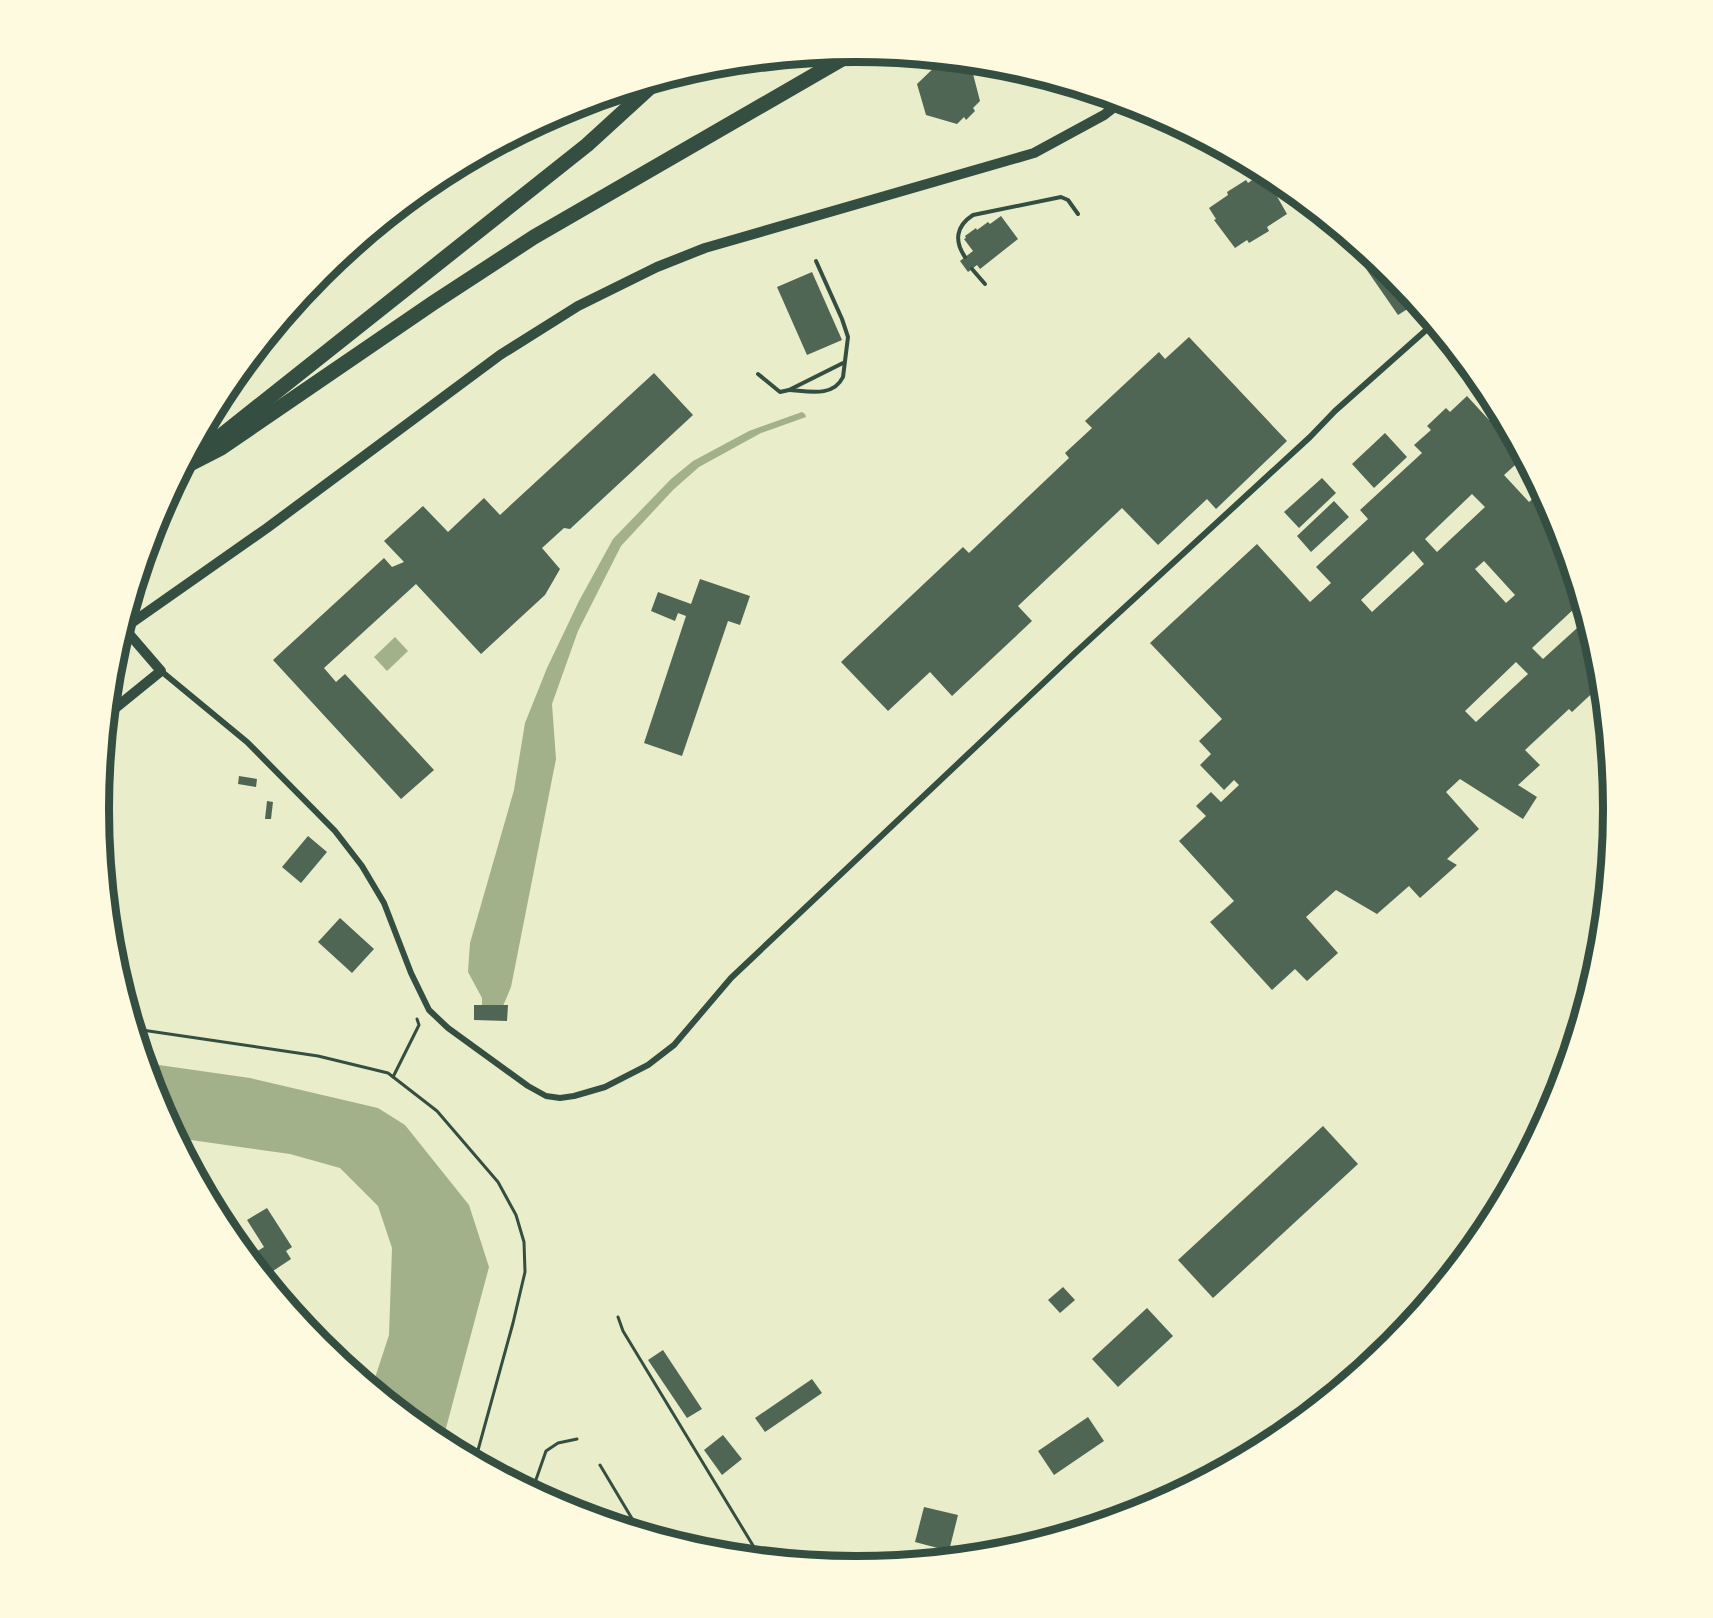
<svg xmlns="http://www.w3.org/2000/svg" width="1713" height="1618" viewBox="0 0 1713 1618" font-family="'Fira Sans',sans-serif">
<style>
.water{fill:#a3b18a}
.building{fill:#4f6655;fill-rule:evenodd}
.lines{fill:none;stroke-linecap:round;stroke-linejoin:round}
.path{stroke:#344e41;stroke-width:3}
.service{stroke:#344e41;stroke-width:4}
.minor{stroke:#344e41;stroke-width:6}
.tertiary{stroke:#344e41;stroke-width:10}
.secondary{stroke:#344e41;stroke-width:10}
.motorway{stroke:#344e41;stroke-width:15}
.rim{fill:none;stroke:#344e41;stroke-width:8}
</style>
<rect width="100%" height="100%" fill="#e9edc9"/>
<g class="water">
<path d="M802 412 805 414 806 417 761 433 699 467 673 490 621 546 578 631 552 704 556 759 511 987 503 1006 482 1007V998L468 972 470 943 514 790 525 723 547 668 579 601 613 539 671 479 693 461 749 431Z"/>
<path d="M395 637 408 651 387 671 374 657Z"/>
<path d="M145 1063 250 1078 378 1108 405 1125 469 1205 489 1267 442 1443 372 1387 389 1335 392 1248 378 1206 340 1168 290 1154 177 1138 156 1099Z"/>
</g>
<g class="building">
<path d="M941 61 972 70 980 101 973 108 975 111 966 120 964 117 957 124 926 115 917 84Z"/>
<path d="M1261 174 1268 186 1270 184 1287 214 1267 227 1269 231 1249 243 1247 240 1235 248 1214 220 1216 219 1209 208 1228 195 1227 192 1246 180 1248 183Z"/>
<path d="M1001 216 1018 239 980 269 977 265 968 272 960 261 973 251 964 239 966 238 965 236 976 228 977 230 988 222 990 224Z"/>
<path d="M1372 256 1393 273 1417 303 1398 315 1362 263Z"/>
<path d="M812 272 842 340 807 355 777 287Z"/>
<path d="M1189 337 1287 441 1216 509 1207 499 1158 545 1122 508 1018 606 1032 621 952 696 930 672 888 711 841 662 963 547 969 553 1069 458 1065 453 1092 428 1085 421 1159 352 1165 359Z"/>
<path d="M654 373 693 415 570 529 564 528 542 548 560 569 545 595 481 654 416 584 324 668 336 682 345 674 434 770 401 799 273 660 384 558 392 567 404 562 384 541 423 506 448 532 484 498 500 515Z"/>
<path d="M1467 396 1489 420 1499 411 1524 457 1504 475 1529 502 1542 491 1557 519 1600 661 1602 684 1572 712 1569 709 1525 750 1540 765 1518 785 1537 797 1523 819 1460 779 1446 792 1479 829 1447 859 1457 865 1420 898 1409 886 1377 914 1336 890 1306 917 1338 953 1307 981 1295 969 1272 990 1210 922 1234 901 1179 841 1206 816 1196 806 1211 792 1221 802 1239 785 1234 780 1224 790 1200 765 1211 754 1199 741 1222 719 1150 643 1257 544 1310 602 1331 583 1316 567 1368 519 1360 510 1422 453 1414 445 1431 430 1427 426 1446 408 1450 412ZM1472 494 1485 507 1437 552 1425 539ZM1413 551 1424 564 1372 612 1361 600ZM1484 561 1515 595 1506 603 1475 569ZM1576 607 1587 619 1543 659 1532 648ZM1516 662 1528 674 1476 722 1465 711Z"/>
<path d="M1385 433 1407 457 1374 488 1352 464Z"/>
<path d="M1322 478 1336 493 1299 528 1284 512Z"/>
<path d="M1334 501 1349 517 1311 552 1297 536Z"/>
<path d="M700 579 750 596 740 625 728 621 682 756 644 743 686 616 678 613 675 621 651 611 658 592 691 604Z"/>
<path d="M239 776 257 779 256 787 238 784Z"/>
<path d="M267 801 273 802 271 819H265Z"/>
<path d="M308 836 327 852 301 883 282 867Z"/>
<path d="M340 918 374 949 352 973 318 942Z"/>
<path d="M474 1005H508L507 1021 474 1020Z"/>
<path d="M1323 1126 1358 1164 1213 1298 1178 1260Z"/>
<path d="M267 1208 292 1247 286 1251 291 1259 264 1277 248 1257 264 1247 247 1220Z"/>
<path d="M1063 1287 1075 1300 1060 1313 1048 1300Z"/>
<path d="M1147 1308 1173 1336 1118 1387 1092 1359Z"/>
<path d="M663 1350 702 1409 687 1418 648 1360Z"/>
<path d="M812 1379 822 1393 765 1432 755 1418Z"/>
<path d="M1088 1417 1104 1441 1054 1475 1038 1451Z"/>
<path d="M723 1435 742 1459 722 1475 704 1450Z"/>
<path d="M924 1507 958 1515 949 1551 915 1542Z"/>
</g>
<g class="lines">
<g class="path">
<path d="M135 1029 318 1056 388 1073 437 1111 498 1182 516 1215 524 1242 525 1272 513 1323 475 1461"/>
<path d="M393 1077 419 1025 417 1019"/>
<path d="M618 1317 623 1331 760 1557"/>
<path d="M600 1465 640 1532"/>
<path d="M532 1491 546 1451 558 1443 577 1439"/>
</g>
<g class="service">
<path d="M965 257C954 241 956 226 973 215L1061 197 1068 200 1078 214"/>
<path d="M972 269 985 284"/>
<path d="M758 374 780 392 789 390 843 363"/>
<path d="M789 390C807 391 833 398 843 377L848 337 842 319 816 261"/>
</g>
<path class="minor" d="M161 671 247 742 335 831 362 866 384 903 411 973 429 1010 448 1028 528 1086 546 1096 560 1098 574 1096 605 1087 648 1065 674 1045 731 978 1074 654 1310 437 1335 411 1434 323"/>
<path class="tertiary" d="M108 714 161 671 124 628"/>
<path class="secondary" d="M123 629 267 528 500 355 578 306 657 267 705 248 1034 153 1104 115 1122 101"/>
<g class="motorway">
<path d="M390 216 444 174"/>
<path d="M203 450 587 145 656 82"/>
<path d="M184 467 221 448 433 303 534 237 856 51"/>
</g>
</g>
<path d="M0 0H1713V1618H0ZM109 809a747 747 0 1 1 1494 0a747 747 0 1 1-1494 0Z" fill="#fefae0" fill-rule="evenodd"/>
<path class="rim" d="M109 809a747 747 0 1 1 1494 0a747 747 0 1 1-1494 0Z"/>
</svg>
